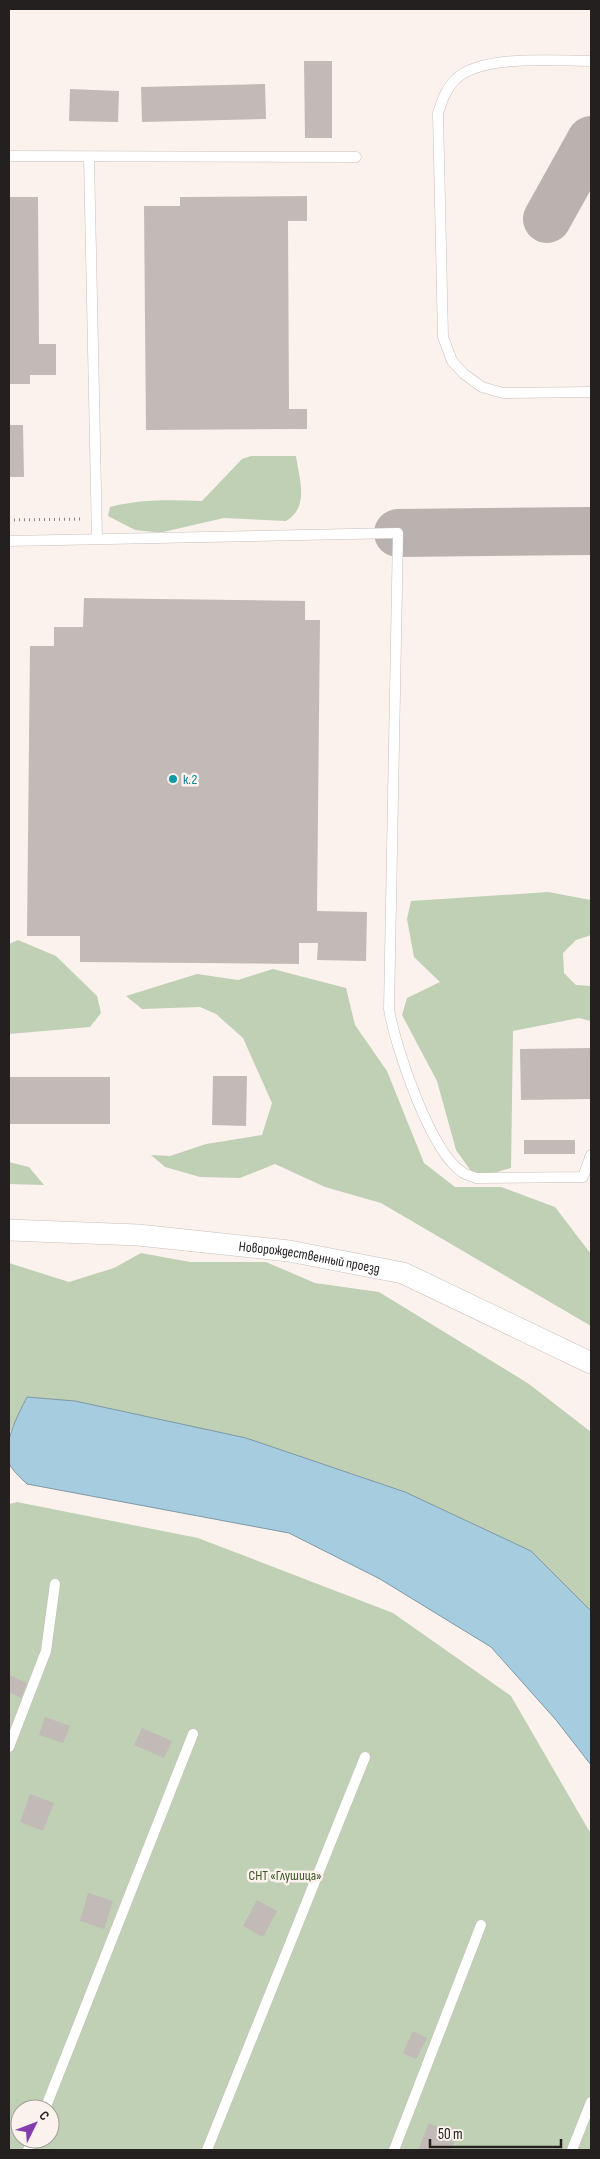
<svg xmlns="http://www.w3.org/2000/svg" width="600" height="2159" viewBox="0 0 600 2159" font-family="'Sofia Sans Condensed',sans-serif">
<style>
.green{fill:#bfd0b4;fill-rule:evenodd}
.water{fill:#a5ccdf;stroke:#7e98a5}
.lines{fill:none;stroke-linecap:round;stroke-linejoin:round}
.taxiway{stroke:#bab2af;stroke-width:48}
.building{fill:#c2bab6}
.lane-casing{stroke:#c8bfbb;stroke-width:11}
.street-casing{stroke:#c8bfbb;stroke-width:22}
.path{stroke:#898381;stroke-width:3;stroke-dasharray:1 4;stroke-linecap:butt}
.lane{stroke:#fff;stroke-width:10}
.street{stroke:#fff;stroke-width:21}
.culture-dot{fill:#0f9aa8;stroke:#fbf2ee;stroke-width:2}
.labels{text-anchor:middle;stroke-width:5;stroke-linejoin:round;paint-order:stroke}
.culture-label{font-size:14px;fill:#0d838f;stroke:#fbf2ee;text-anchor:start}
.street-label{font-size:14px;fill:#24201f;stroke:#fbf2ee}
.park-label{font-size:14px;fill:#3c5626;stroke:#fbf2ee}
</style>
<rect width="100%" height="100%" fill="#fbf2ee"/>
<g class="green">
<path d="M251 456H296C299 478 310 507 286 521L224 518 163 532H154L135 530 108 516 110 507C140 499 171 500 202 501L242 459Z"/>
<path d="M548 892 591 900V935L576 940 563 953 564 973 576 985 591 986V1021L579 1018 513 1031 511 1168 476 1178 456 1150 437 1081 402 1015 407 998 440 982 414 957 407 919 411 901Z"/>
<path d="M18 940 56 956 97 996 101 1013 90 1027 9 1034V944Z"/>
<path d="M273 969 346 988 355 1025 387 1071 424 1163 455 1187H501L555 1207 591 1254V1326L381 1203 325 1187 275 1164 240 1178 200 1177 165 1167 151 1155 170 1156 206 1144 262 1135 272 1103 243 1038 216 1014 200 1007 142 1009 126 996 197 974 238 980Z"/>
<path d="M9 1162 29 1167 44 1185 9 1184Z"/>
<path d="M141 1253 190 1262H266L315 1283 379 1292 529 1384 591 1432V1611L531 1551 405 1492 246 1439 27 1397 9 1434V1263L69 1282 114 1268Z"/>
<path d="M17 1502 198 1538 393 1613 511 1696 591 1834V2150H9V1504ZM20 2109H50V2139H20Z"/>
</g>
<path class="water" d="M27 1397 75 1401 246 1438 405 1492 531 1551 591 1611V1765L556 1720 491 1647 380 1579 289 1533 27 1484C22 1479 15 1473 11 1467 0 1447 18 1415 27 1397Z"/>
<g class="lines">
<g class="taxiway">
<path d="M547 219 591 140"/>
<path d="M398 533 591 531"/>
</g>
</g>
<g class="building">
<path d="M304 61H332V138H305Z"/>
<path d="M265 84 266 119 142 122 141 87Z"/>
<path d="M70 89 119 91 118 122 69 121Z"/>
<path d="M307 196V221H288L289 409H307V429L146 430 144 206H180V197Z"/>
<path d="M9 197H38L39 344H56V375H30V384H9Z"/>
<path d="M9 425H23L24 477H9Z"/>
<path d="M84 598 305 601V620H320L317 911 367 912 366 961 317 960 318 943H299V964L80 962V936H27L30 646H54V627H83Z"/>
<path d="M591 1048V1099L521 1100 520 1049Z"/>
<path d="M213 1076H247L246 1126 212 1125Z"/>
<rect x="9" y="1077" width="101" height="47"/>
<rect x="524" y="1140" width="51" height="14"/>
<path d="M9 1675 27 1683 21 1698 9 1692Z"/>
<path d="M45 1717 70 1726 63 1743 39 1735Z"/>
<path d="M142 1728 172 1741 164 1758 134 1745Z"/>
<path d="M30 1794 54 1803 43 1831 20 1822Z"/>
<path d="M88 1893 113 1901 104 1929 80 1921Z"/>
<path d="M257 1900 277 1911 263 1937 243 1926Z"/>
<path d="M413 2031 427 2038 416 2059 403 2053Z"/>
<path d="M429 2123 457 2135 451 2150H418Z"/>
</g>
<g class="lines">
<g class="lane-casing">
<g id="lane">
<path d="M591 61C556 61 482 54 456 79 446 88 442 101 438 113L443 337 452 361 464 374 482 387 503 393 591 392"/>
<path d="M9 156 356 157"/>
<path d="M89 157 97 539"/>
<path d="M9 541 398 533 389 1009C395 1046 430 1151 462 1172 466 1175 472 1176 476 1178L583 1177 591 1155"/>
<path d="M9 1747 46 1651 55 1584"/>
<path d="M45 2109 193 1734"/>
<path d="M28 2150 33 2139"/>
<path d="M207 2150 365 1757"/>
<path d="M394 2150 481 1925"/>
<path d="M572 2150 591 2102"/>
</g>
</g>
<g class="street-casing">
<g id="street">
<path id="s1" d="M9 1230 138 1235 289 1251 403 1273 591 1363"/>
</g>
</g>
<path class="path" d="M9 520 84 519"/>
<use href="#lane" class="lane"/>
<use href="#street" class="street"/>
</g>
<circle class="culture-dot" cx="173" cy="779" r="5"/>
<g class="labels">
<g class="culture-label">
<text x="183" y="784">к.2</text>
</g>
<g class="street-label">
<text dy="5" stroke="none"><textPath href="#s1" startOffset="302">Новорождественный проезд</textPath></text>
</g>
<g class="park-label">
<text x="285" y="1880">СНТ «Глушица»</text>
</g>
</g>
<rect width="600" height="2159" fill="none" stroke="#24201f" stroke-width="20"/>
<g transform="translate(35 2124) rotate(48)"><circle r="24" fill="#fbf2ee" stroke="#a59e9b"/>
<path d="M0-4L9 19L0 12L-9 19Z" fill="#853caf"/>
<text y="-8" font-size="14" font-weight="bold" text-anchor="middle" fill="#24201f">С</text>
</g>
<path d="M430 2139v8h131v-8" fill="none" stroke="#24201f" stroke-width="2.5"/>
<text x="438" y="2139" font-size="15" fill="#24201f" stroke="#fbf2ee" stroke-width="4" paint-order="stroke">50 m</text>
</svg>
